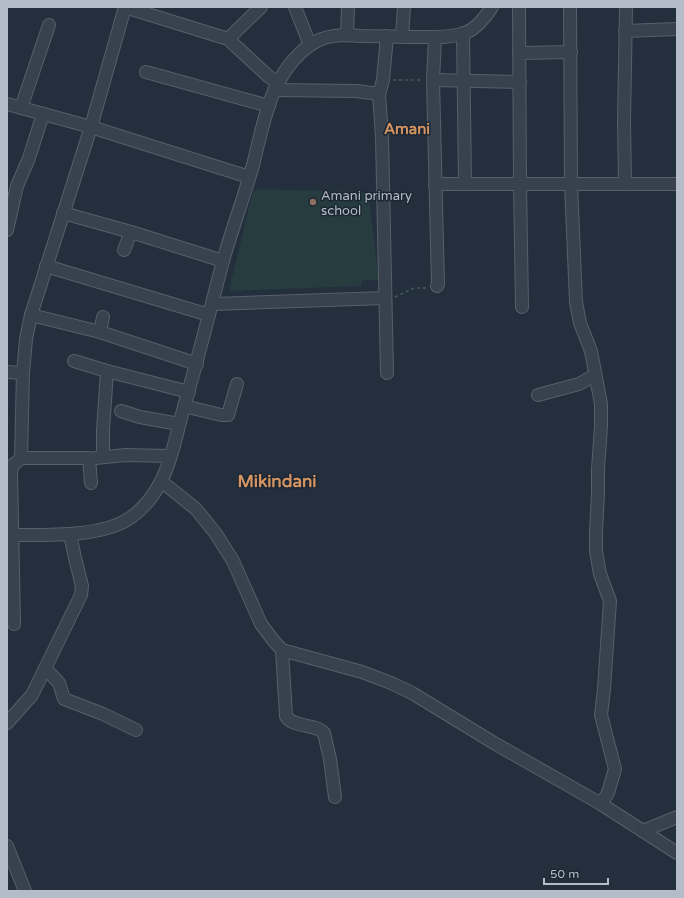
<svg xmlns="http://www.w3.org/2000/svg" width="684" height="898" viewBox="0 0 684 898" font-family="'Varela Round',sans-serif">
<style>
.green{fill:#263c3f}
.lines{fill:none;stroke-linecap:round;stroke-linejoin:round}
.minor-casing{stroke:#565f6c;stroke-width:14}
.path{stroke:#44595c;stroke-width:1.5;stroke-dasharray:3 3;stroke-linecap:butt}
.minor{stroke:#38414e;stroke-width:12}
.education-dot{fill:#8d6e63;stroke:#1d2633;stroke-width:1.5}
.labels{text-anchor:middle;stroke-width:3;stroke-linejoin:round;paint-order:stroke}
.poi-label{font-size:13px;fill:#b4bcc9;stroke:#1d2633;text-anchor:start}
.quarter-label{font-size:15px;font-weight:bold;fill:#d59563;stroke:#1d2633}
.district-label{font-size:17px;font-weight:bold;fill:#d59563;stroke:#1d2633}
</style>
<rect width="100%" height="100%" fill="#242f3e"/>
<path class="green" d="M257 189 368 192 379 280H362L361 286 229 291 253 191H257Z"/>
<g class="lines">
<g class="minor-casing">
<g id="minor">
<path d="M125 7 228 39 268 76 278 83"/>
<path d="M295 7 310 45"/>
<path d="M519 7 520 184 522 307"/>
<path d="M570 7 571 184 576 302 580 323 591 351 601 404V426L598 469V494L596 532V551L600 574 610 601 604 689 601 715 615 769 608 793 601 804"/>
<path d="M625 31 677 29"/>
<path d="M347 35 348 7"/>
<path d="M387 36 383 80 379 94 382 136 387 373"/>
<path d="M402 37 404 7"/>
<path d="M435 37 433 80 438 284 437 286"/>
<path d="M228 39 261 7"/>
<path d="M519 53 571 52"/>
<path d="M146 72 269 106"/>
<path d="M433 80 520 82"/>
<path d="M274 90 356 91 379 94"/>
<path d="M7 104 91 127 249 177"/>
<path d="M21 108 49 25"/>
<path d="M435 184H465L463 33"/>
<path d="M465 184H677"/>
<path d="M625 184 624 122 626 7"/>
<path d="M63 213 131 232 223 261"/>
<path d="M7 230 17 186 29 158 43 114"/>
<path d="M124 250 131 232"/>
<path d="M46 266 209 315"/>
<path d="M213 304 385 298"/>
<path d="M31 315 100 332 197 364"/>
<path d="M100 332 103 317"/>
<path d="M74 361 107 371 189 392"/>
<path d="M7 372 23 373"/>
<path d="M538 395 579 384 595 375"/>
<path d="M184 406 221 415H228L237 384"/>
<path d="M121 411 140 417 179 424"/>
<path d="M103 457V430L107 371"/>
<path d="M21 458 23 373 26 339 31 315 91 127 125 7"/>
<path d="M95 458 126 455 170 456"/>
<path d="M161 481 196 509 216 534 233 561 261 624 273 640 282 650 362 672 391 683 412 693 494 743 601 804 677 853"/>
<path d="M7 535C42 535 101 538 130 518 143 509 153 497 160 483 172 461 177 431 184 407 198 359 210 310 223 261 232 229 244 197 253 165 259 141 266 106 277 85 286 67 301 48 319 40 333 34 347 35 361 36 380 36 400 37 419 37 434 37 451 38 465 33 476 29 486 16 492 7"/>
<path d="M14 624 11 472 13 465 21 458H89L91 483"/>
<path d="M282 650 286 716C292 728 315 723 324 733L330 759 335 797"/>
<path d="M45 668 59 683 64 699 103 714 136 730"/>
<path d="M7 723 32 695 81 595 82 586 75 558 70 534"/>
<path d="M643 831 677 817"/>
<path d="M7 846 25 891"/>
</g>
</g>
<g class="path">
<path d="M393 80H423"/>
<path d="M395 297 414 288H427"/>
</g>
<use href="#minor" class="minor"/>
</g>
<circle class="education-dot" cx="313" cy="202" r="4"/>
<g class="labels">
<g class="poi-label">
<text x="321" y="200">Amani primary<tspan x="321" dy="15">school</tspan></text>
</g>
<g class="quarter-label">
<text x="407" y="134">Amani</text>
</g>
<g class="district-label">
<text x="277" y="487">Mikindani</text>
</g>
</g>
<rect width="684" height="898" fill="none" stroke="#b4bcc9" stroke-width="16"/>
<path d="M544 878v6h64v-6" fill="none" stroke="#b4bcc9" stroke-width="2"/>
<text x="550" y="878" font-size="12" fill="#b4bcc9" stroke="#1d2633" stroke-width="3" paint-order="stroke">50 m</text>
</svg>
